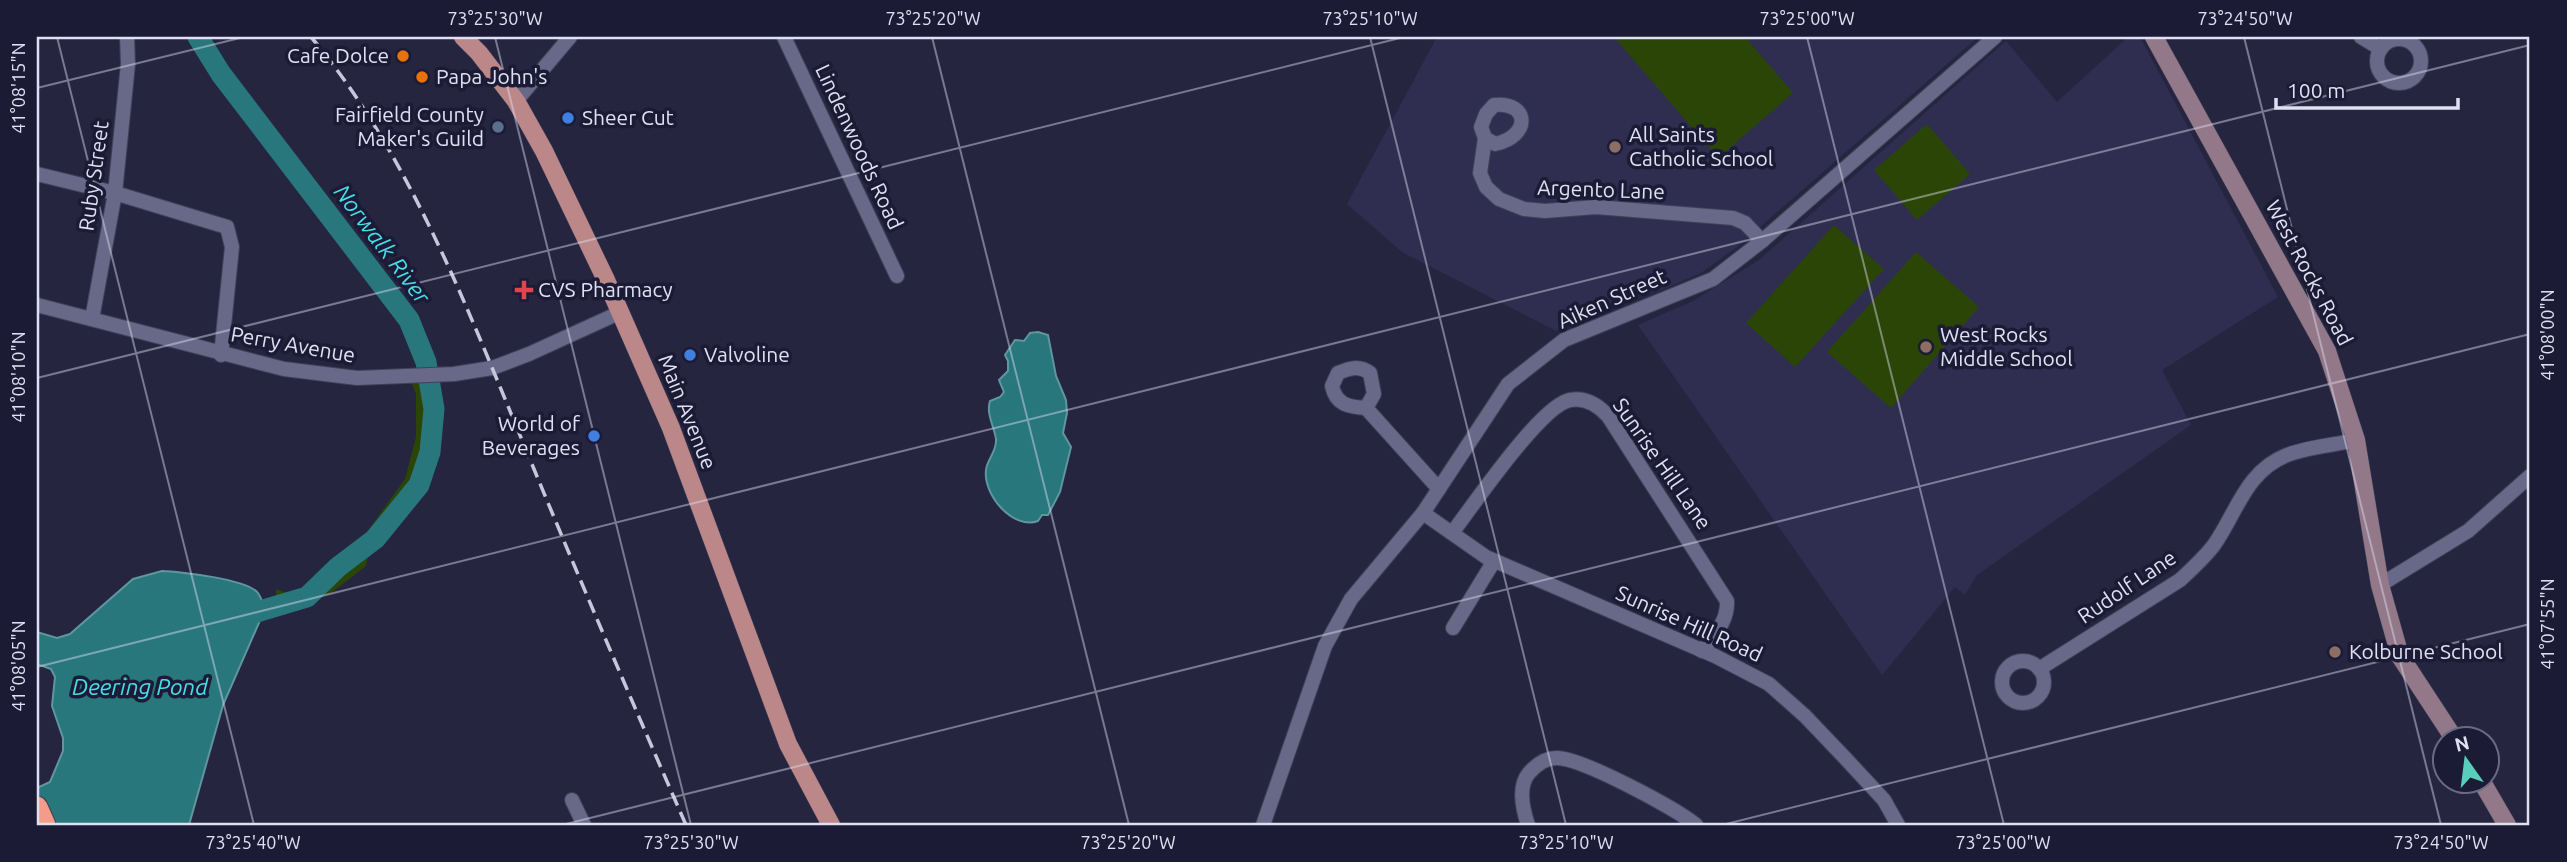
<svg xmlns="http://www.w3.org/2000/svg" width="2567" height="862" viewBox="0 0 2567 862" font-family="Ubuntu,sans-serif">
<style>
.built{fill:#2f2e50}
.green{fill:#2b4507}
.water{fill:#28777d;stroke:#5f96a0;stroke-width:2}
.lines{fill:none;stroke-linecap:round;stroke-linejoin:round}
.river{stroke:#28777d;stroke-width:21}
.street-casing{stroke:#414057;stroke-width:16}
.secondary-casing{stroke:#414057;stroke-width:19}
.primary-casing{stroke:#414057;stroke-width:19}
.highway-casing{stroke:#414057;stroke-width:23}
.street{stroke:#686888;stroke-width:14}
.secondary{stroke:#927888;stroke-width:18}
.primary{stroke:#bc8789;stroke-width:18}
.highway{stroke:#f49c89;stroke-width:21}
.rail{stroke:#c7c7db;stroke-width:3.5;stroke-dasharray:14 7;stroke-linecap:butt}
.ticks{fill:none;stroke:#e0e0f3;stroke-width:2;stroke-opacity:0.45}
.food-dot{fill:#e8710a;stroke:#1c1b36;stroke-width:2.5}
.shop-dot{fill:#3f7fe0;stroke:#1c1b36;stroke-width:2.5}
.service-dot{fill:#5c6f8a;stroke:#1c1b36;stroke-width:2.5}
.education-dot{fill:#8d6e63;stroke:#1c1b36;stroke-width:2.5}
.health-dot{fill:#e0444e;stroke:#1c1b36;stroke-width:2.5}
.labels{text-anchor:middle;stroke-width:7;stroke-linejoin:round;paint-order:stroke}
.poi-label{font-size:21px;fill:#e0e0f3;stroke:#1c1b36;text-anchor:start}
.street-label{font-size:21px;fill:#e0e0f3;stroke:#1c1b36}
.water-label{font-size:23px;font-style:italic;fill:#47dee9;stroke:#1c1b36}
.neatline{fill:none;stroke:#e0e0f3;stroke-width:2.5}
.ticks-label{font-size:18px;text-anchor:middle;fill:#e0e0f3}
</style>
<rect width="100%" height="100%" fill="#262540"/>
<g class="built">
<path d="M1437 37H1978L1737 247 1701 273 1664 289 1598 310 1556 331 1402 252 1347 204Z"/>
<path d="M2128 37H2140L2278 297 2162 370 2191 425 1977 575 1965 595 1955 587 1882 675 1638 325 1693 301 1759 260 2006 41 2057 102Z"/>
</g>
<g class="green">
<path d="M1614 37H1745L1793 93 1718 158Z"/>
<path d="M1927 124 1970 174 1917 220 1874 170Z"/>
<path d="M1834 225 1884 269 1795 367 1746 323Z"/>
<path d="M1916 252 1979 307 1891 408 1827 352Z"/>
<path d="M407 371H419L427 392V438L416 484 369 549 366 566 331 593 293 607 276 601V589L293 595 325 583 356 559 358 545 364 536 405 479 416 437V394Z"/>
</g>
<g class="water">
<path d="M1038 332 1048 335 1056 376 1066 400 1067 413 1063 433 1071 447 1060 492 1048 515H1042L1038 521C1013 530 983 495 986 470 987 459 997 452 996 439 994 426 986 414 990 401L1000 397 1004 392 999 380 1008 371V361L1005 355 1015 340 1024 341 1030 333Z"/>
<path d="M162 571C182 572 247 579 258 593 261 597 263 604 265 609L223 705 189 825H37V788L50 782 63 751V738L52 706 55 677 51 669 37 664V632L57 638 70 634 133 579Z"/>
</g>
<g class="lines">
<path class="river" d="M198 37 221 74 409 320 426 362 434 409 430 452 419 485 375 539 338 567 307 597 240 617"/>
<g class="street-casing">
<g id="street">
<path d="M784 37 897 276"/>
<path d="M2361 37 2381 49"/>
<circle cx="2399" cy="61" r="22"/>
<path d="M516 101 570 37"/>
<path d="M1485 138 1495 144C1532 136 1529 101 1494 105L1486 114 1481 127 1485 138 1480 173 1486 187 1499 199 1524 209 1545 211 1596 207 1733 218 1745 223 1762 241"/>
<path d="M37 174 115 193 227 227 232 247 221 355"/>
<path d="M37 305 284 369 357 378 454 374 492 368 529 354 621 312"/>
<path d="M92 319 115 193 128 64 127 37"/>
<path d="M1366 408C1349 407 1336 405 1332 386L1338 373C1350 368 1359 365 1370 373L1374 394 1366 408 1439 489"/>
<path d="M1423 513 1486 557 1715 656 1769 684 1805 716 1846 759 1884 800 1898 825"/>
<path d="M1452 533C1472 507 1541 405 1570 400 1586 397 1598 405 1608 416L1727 601C1728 622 1714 635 1702 651"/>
<path d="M2380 585 2468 531 2530 476"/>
<path d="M1453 628 1494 561"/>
<circle cx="2023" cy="682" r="21"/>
<path d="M2039 669 2180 580C2192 569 2204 558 2214 545 2237 512 2246 471 2287 455 2308 447 2334 445 2356 440"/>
<path d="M572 800 584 825"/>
<path d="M1263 825 1325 646 1351 599 1423 513 1508 384 1564 340 1713 279 1762 241 1995 37"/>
<path d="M1528 825C1523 810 1517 787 1529 773 1536 765 1545 758 1556 758 1580 757 1675 808 1696 825"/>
</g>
</g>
<g class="secondary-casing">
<g id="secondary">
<path d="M2154 37 2327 351 2356 440 2380 585 2400 656 2455 740"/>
<path d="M2482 782 2507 825"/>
</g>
</g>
<g class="primary-casing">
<path id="primary" d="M463 37 479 53 516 101 544 151 606 280 671 428 788 744 831 825"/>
</g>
<g class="highway-casing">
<path id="highway" d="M37 807 45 825"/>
</g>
<use href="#street" class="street"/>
<use href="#secondary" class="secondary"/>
<use href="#primary" class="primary"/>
<use href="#highway" class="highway"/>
<path class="rail" d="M311 37C407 151 465 303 522 440 575 569 630 697 686 825"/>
</g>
<path class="ticks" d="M57 37 254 825M495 37 691 825M932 37 1129 825M1370 37 1566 825M1807 37 2004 825M2244 37 2441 825M37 88 244 37M37 378 1404 37M37 667 2530 45M562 825 2530 334M1722 825 2530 624"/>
<g class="food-dot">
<circle cx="403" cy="56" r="7"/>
<circle cx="422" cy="77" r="7"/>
</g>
<g class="shop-dot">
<circle cx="568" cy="118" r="7"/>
<circle cx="690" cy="355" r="7"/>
<circle cx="594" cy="436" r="7"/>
</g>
<circle class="service-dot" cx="498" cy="127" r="7"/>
<g class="education-dot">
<circle cx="1615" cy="147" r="7"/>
<circle cx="1926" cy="347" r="7"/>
<circle cx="2335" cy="652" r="7"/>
</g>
<path class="health-dot" d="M520.5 279.5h7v7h7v7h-7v7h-7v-7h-7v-7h7z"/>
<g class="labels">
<g class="poi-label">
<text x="389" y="63" text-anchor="end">Cafe Dolce</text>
<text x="436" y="84">Papa John's</text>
<text x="484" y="122" text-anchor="end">Fairfield County<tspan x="484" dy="24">Maker's Guild</tspan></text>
<text x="582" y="125">Sheer Cut</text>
<text x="1629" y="142">All Saints<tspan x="1629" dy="24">Catholic School</tspan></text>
<text x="538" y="297">CVS Pharmacy</text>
<text x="1940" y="342">West Rocks<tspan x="1940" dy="24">Middle School</tspan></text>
<text x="704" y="362">Valvoline</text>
<text x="580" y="431" text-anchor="end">World of<tspan x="580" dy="24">Beverages</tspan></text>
<text x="2349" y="659">Kolburne School</text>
</g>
<g class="street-label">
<text transform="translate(859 147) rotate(65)" y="7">Lindenwoods Road</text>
<text transform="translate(94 176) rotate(-82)" y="7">Ruby Street</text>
<text transform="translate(1601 190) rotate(2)" y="7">Argento Lane</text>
<text transform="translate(2309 273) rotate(62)" y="7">West Rocks Road</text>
<text transform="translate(1612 299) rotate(-24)" y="7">Aiken Street</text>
<text transform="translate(293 345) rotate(10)" y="7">Perry Avenue</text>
<text transform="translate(687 412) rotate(68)" y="7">Main Avenue</text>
<text transform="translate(1662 464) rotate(55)" y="7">Sunrise Hill Lane</text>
<text transform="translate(2127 587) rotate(-34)" y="7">Rudolf Lane</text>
<text transform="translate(1689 624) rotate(24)" y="7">Sunrise Hill Road</text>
</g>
<g class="water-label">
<text transform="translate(382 244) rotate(53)" y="8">Norwalk River</text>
<text x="140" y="695">Deering Pond</text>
</g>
</g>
<rect width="2567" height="862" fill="none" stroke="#1c1b36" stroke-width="77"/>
<g transform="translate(2466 760) rotate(346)"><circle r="33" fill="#1c1b36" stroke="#6a6a82" stroke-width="2"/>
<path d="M0-5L12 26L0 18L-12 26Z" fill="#5acebd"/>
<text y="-10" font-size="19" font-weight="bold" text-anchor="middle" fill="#e0e0f3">N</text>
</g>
<path d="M2276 98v10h182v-10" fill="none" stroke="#e0e0f3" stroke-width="3.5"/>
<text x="2287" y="98" font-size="21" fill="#e0e0f3" stroke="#1c1b36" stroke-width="5" paint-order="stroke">100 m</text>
<rect x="38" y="38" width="2490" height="786" class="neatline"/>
<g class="ticks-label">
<text x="495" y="25">73°25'30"W</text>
<text x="933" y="25">73°25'20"W</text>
<text x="1370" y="25">73°25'10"W</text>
<text x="1807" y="25">73°25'00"W</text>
<text x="2245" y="25">73°24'50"W</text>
<text transform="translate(19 88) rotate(-90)" y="6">41°08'15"N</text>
<text transform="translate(2548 335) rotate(-90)" y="6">41°08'00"N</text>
<text transform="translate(19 377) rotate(-90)" y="6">41°08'10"N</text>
<text transform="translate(2548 624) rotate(-90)" y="6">41°07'55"N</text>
<text transform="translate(19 666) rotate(-90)" y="6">41°08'05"N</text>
<text x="253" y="849">73°25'40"W</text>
<text x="691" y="849">73°25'30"W</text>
<text x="1128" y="849">73°25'20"W</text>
<text x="1566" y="849">73°25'10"W</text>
<text x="2003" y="849">73°25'00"W</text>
<text x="2441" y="849">73°24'50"W</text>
</g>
</svg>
